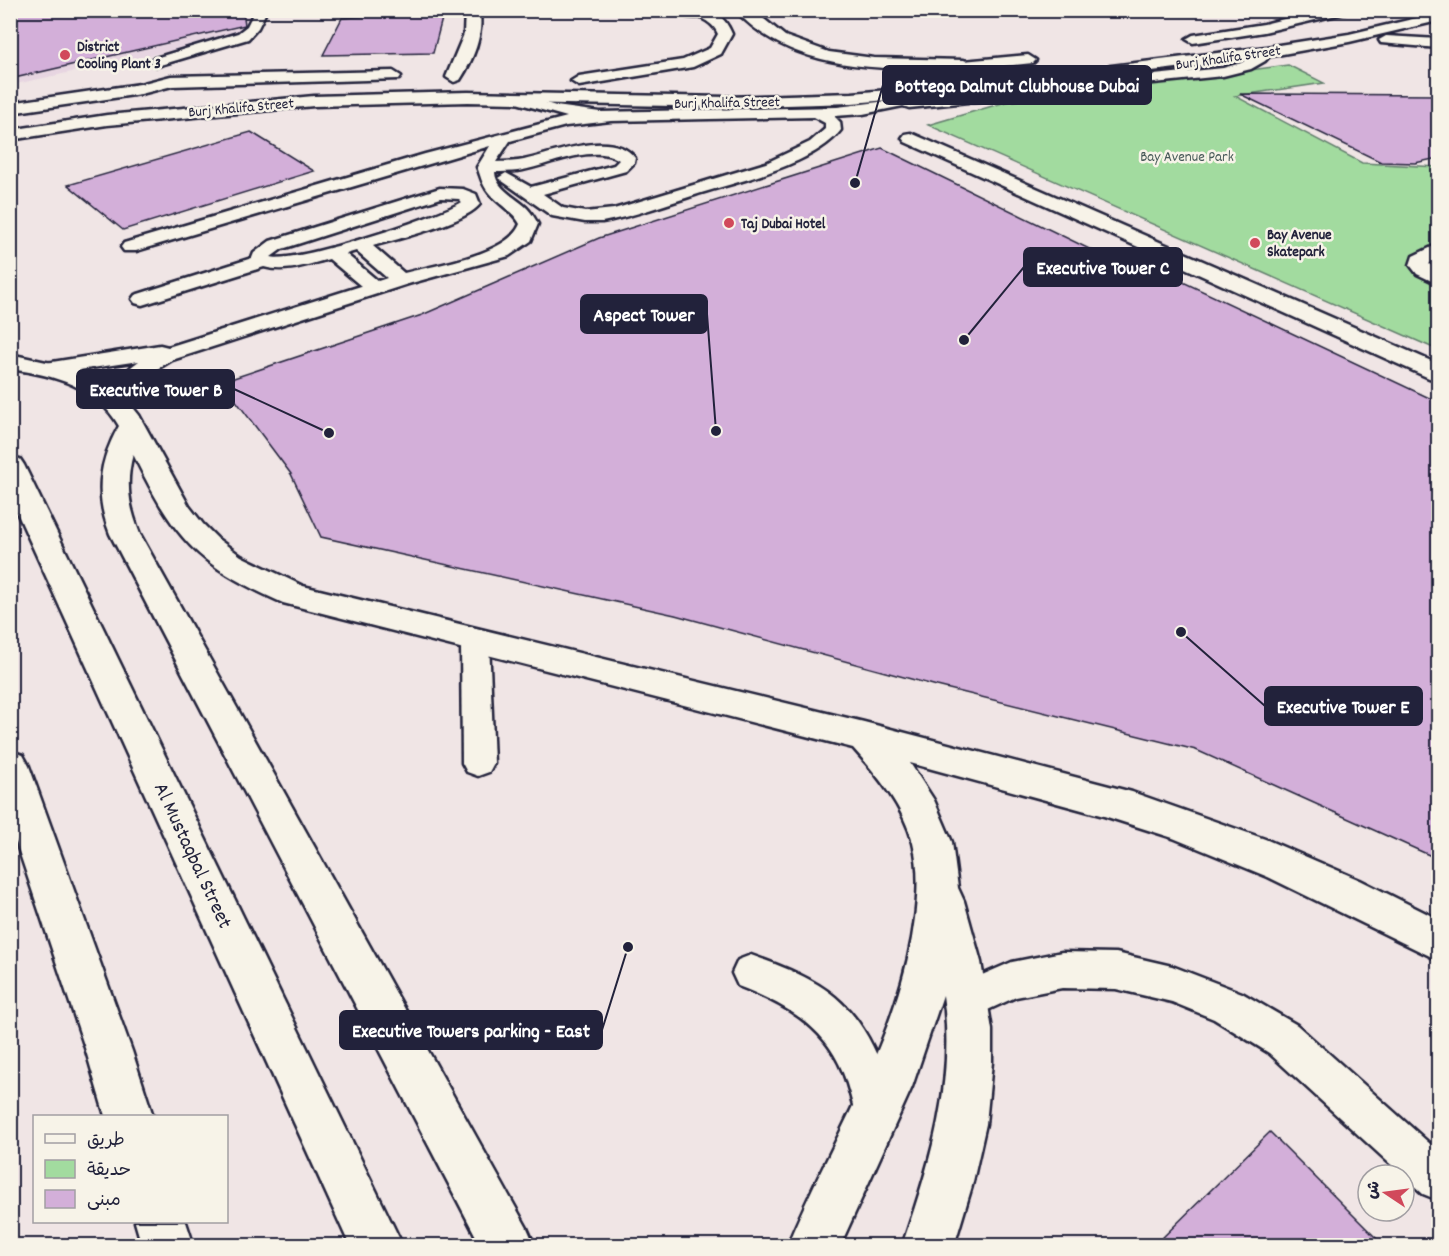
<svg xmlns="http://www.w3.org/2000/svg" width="1449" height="1256" viewBox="0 0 1449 1256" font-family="Dekko,'Playpen Sans Arabic',sans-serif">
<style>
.built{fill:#e7d5e1}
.green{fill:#a2db9f;stroke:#627e6d;stroke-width:1.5}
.building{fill:#d3afd9;stroke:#22223b;stroke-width:1.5}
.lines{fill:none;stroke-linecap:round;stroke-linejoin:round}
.service-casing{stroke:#22223b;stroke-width:5}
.pedestrian-casing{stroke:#22223b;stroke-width:5}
.minor-casing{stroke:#22223b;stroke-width:5}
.tertiary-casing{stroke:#22223b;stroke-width:5}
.secondary-casing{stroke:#22223b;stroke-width:5}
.service{fill:#f7f3e8;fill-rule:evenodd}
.pedestrian{fill:#f7f3e8;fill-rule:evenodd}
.minor{fill:#f7f3e8;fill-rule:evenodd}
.tertiary{fill:#f7f3e8;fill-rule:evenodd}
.secondary{fill:#f7f3e8;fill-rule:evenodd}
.poi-dot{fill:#d1495b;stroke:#f7f3e8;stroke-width:2}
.labels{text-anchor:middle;stroke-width:5;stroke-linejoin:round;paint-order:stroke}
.far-poi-label{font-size:15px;font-weight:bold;fill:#22223b;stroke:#f7f3e8;text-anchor:start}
.far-street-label{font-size:15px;fill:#22223b;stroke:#f7f3e8}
.far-park-label{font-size:15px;fill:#485a59;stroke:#f7f3e8}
.near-street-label{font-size:21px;fill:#22223b;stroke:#f7f3e8}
.leader{fill:none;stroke:#22223b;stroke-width:2}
.callout-dot{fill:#22223b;stroke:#f7f3e8;stroke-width:2}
.callout{fill:#22223b;stroke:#22223b;stroke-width:2}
.callout-label{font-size:20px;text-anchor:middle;font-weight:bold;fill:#fff}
</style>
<rect width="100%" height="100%" fill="#f0e5e5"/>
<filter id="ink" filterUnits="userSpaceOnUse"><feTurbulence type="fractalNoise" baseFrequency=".0167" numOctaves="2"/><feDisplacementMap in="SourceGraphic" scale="12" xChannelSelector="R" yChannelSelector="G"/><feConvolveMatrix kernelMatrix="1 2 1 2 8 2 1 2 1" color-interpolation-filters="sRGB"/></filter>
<g filter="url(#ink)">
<path class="built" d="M10 11H268L254 33 11 85Z"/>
<path class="green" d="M1288 65 1324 83 1235 96 1362 163 1438 167V350L928 125 1006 102Z"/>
<g class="building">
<path d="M10 10H243L245 25 10 79Z"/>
<path d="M444 11 433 53 323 55 342 18Z"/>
<path d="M1240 94 1438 95V158L1415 163 1381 162Z"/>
<path d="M251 132 314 171 123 230 68 185Z"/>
<path d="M882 148 1118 263 1130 257 1438 402V859L1196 750 937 686 675 615 321 537 291 474 222 382 422 315 599 238Z"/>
<path d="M1270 1132 1383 1245H1155Z"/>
</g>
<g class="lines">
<g class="service-casing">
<g id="service">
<path d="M255 10H267L258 28 248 39 157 66 150 62 152 59 238 33 247 26Z"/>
<path d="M663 10H705L710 14C702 21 672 16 663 10Z"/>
<path d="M1266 48 1273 52 1265 61 1251 69 1223 76 909 108 903 106 863 114 834 116 840 122 841 130C814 165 736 182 695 195 664 205 634 216 602 222H585L552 216 498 178 506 173 531 187 614 165 619 160C596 143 549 165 523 170 514 172 505 172 495 172 495 188 517 198 527 208 532 213 535 219 538 224L531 241 509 256 408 284 172 360 149 374 137 385 126 409 118 411 110 409 107 404C112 385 123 372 139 361L52 374 44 373 41 368 44 363 52 362 160 345 168 347 361 286 329 259C306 265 287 273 264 267L142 305 135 303 132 299 135 295 252 258 254 253 270 241 440 188 463 189 476 194 480 204C466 223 397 239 373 246L404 273C435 265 508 255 520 224 513 211 499 205 489 193 481 183 481 176 477 167L490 146 136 251H124L121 247 124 243 425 154 567 117 513 102 511 99 513 96 518 95 556 106 600 112 837 107 887 101 929 88 936 92 927 98 1223 68 1241 63ZM814 117 825 123V129L810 142 766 163 614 209 585 212 563 208 543 194 626 171 634 163 635 158C613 128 553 154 524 160 514 162 505 162 496 162L510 141 566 126 611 121ZM441 198 459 199 462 202C438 217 294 264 271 257L282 249ZM356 251 387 278 378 281 346 254Z"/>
<path d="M1438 244V257L1429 264 1438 270V284L1417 274 1410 265 1413 256Z"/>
<path d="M475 630 485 634 489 641 494 763 489 772 478 776 467 772 462 763 461 641 465 634Z"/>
<path d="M1062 952 1116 953 1172 966 1242 993 1297 1025 1438 1151V1200L1423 1194 1269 1053 1214 1019 1172 1002 1116 989 1062 988 1016 997 966 1020 952 1014 947 1001 952 988 1012 962Z"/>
<path d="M751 955C824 981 857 1000 885 1075 892 1095 898 1108 890 1128L875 1134 860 1128C853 1109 850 1089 842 1070 823 1024 782 1003 738 986L732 973 738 960Z"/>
</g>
</g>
<g class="pedestrian-casing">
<path id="pedestrian" d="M911 133 1438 364V380L1429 378 905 142 902 138 905 134Z"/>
</g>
<g class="minor-casing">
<g id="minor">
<path d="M465 10H479C485 33 472 62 460 80L454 82 446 77 464 34Z"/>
<path d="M689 10C711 10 723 12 732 34L721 54 693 67 579 86 571 81 579 76 683 60 710 48 718 34C712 20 699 19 689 10Z"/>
<path d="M735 10H753L785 36 829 52 874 58 964 60 972 65 964 70C884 68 794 74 735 10Z"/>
<path d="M10 354 78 369 107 382 119 390 139 415 189 506 203 524 218 539 241 556 303 586 864 722 1132 792 1265 839 1360 880 1438 919V960L1268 877 1173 838 1104 816 910 763 934 800 952 842 958 888 964 901 981 962 992 1030V1062L986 1124 972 1186 954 1246H902C930 1165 956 1080 943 995L912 1087 840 1246H787C830 1142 892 1050 912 938 917 908 921 874 913 843 903 806 878 776 853 748L283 603C195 564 175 539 133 454 125 483 129 507 140 534L527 1228 535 1246H481L110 534C95 496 98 462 119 426 96 386 54 375 10 369Z"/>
</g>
</g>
<g class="tertiary-casing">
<g id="tertiary">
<path d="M1320 10H1347L1345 13 1264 32 1193 43 1186 39 1193 35 1264 24Z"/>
<path d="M1438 13V21L1349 42 1266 57 972 93 852 103 727 107 468 102 314 106 107 125 10 140V130L107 115 314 96 468 92 727 97 852 93 972 83 1266 47 1349 34Z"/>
<path d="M1386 36 1438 39V48L1381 43 1379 40Z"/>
<path d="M1028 55 1036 60 1033 63 909 76 901 71 909 66Z"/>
<path d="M393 71 401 76 399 79 172 86 141 94 10 113V103L140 84 171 76Z"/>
<path d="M10 457 20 459 24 465 403 1246H350L10 497Z"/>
</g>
</g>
<g class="secondary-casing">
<g id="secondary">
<path d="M10 751 23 755 29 766 132 1051 153 1116H105L86 1051 10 824Z"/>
<path d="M135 1222H186L194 1246H142Z"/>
</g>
</g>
<use href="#service" class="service"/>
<use href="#pedestrian" class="pedestrian"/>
<use href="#minor" class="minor"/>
<use href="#tertiary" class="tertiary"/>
<use href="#secondary" class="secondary"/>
</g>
</g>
<g class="poi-dot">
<circle cx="65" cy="55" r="6"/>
<circle cx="729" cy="223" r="6"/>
<circle cx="1255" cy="243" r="6"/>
</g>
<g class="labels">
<g class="far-poi-label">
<text x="77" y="51">District<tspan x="77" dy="17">Cooling Plant 3</tspan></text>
<text x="741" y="228">Taj Dubai Hotel</text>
<text x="1267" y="239">Bay Avenue<tspan x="1267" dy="17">Skatepark</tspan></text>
</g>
<g class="far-street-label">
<text transform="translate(1228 57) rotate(-8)" y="5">Burj Khalifa Street</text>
<text transform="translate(727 102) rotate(-1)" y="5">Burj Khalifa Street</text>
<text transform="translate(241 107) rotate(-5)" y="5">Burj Khalifa Street</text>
</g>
<g class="far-park-label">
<text x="1187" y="161">Bay Avenue Park</text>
</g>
<g class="near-street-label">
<text transform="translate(194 855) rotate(65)" y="7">Al Mustaqbal Street</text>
</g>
</g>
<path class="leader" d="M855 183L883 85M964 340L1024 267M716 431L707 314M329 433L234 389M1181 632L1265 706M628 947L602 1030"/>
<g class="callout-dot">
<circle cx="855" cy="183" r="6"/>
<circle cx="964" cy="340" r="6"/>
<circle cx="716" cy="431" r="6"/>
<circle cx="329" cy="433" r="6"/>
<circle cx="1181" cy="632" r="6"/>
<circle cx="628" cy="947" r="6"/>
</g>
<g class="callout">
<rect x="883" y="66" width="268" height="38" rx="6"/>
<rect x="1024" y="248" width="158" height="38" rx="6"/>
<rect x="581" y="295" width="126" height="38" rx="6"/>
<rect x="77" y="370" width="157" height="38" rx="6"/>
<rect x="1265" y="687" width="157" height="38" rx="6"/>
<rect x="340" y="1011" width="262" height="38" rx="6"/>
</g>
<g class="callout-label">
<text x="1017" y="92">Bottega Dalmut Clubhouse Dubai</text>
<text x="1103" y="274">Executive Tower C</text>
<text x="644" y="321">Aspect Tower</text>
<text x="156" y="396">Executive Tower B</text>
<text x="1343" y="713">Executive Tower E</text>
<text x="471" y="1037">Executive Towers parking - East</text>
</g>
<rect width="1449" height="1256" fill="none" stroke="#f7f3e8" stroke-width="36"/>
<rect x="18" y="18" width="1413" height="1220" fill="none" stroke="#22223b" stroke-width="2" filter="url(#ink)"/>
<rect x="33" y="1115" width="195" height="108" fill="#f7f3e8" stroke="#a29fa3" stroke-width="1.5"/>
<rect x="45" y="1134" width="30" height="9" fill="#f7f3e8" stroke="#a29fa3" stroke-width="1.5"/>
<text x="87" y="1145" font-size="18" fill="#22223b">طريق</text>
<rect x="45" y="1160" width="30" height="18" fill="#a2db9f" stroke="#a29fa3" stroke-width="1.5"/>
<text x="87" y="1175" font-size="18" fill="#22223b">حديقة</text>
<rect x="45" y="1190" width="30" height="18" fill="#d3afd9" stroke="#a29fa3" stroke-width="1.5"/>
<text x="87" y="1205" font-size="18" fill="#22223b">مبنى</text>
<g transform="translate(1386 1193) rotate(283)"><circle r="28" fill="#f7f3e8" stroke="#a29fa3" stroke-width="1.5"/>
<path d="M0-4.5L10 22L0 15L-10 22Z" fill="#d1495b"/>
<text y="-9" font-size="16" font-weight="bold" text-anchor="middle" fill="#22223b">ش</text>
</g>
</svg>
